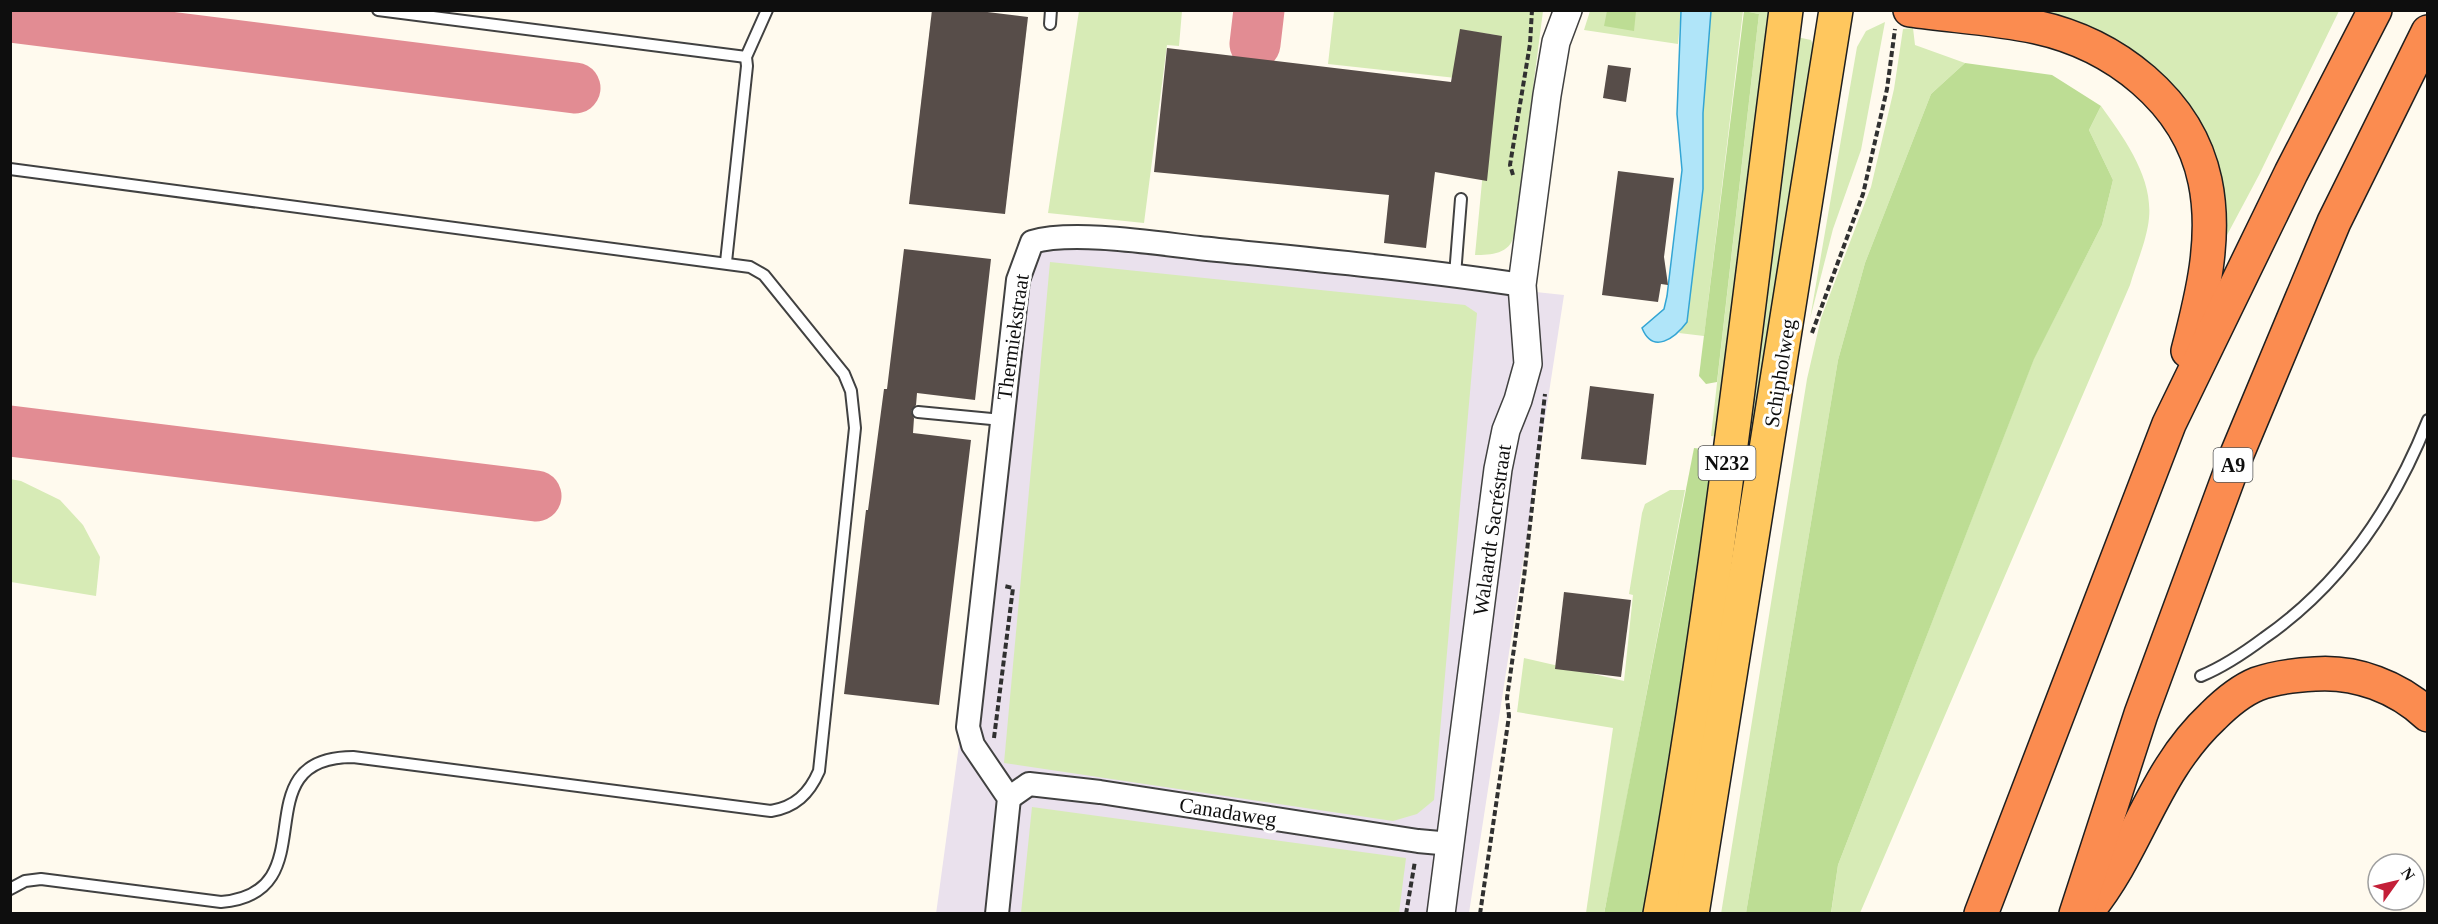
<svg xmlns="http://www.w3.org/2000/svg" width="2438" height="924" viewBox="0 0 2438 924" font-family="Georgia,serif">
<style>
.industrial{fill:#eae1ed}
.green{fill:#d7ebb6}
.forest{fill:#bddd94}
.water{fill:#b0e5f9;stroke:#33a5d4;stroke-width:1.5}
.lines{fill:none;stroke-linecap:round;stroke-linejoin:round}
.taxiway{stroke:#e28c93;stroke-width:51}
.building{fill:#574d49}
.service-casing{stroke:#414141;stroke-width:14}
.minor-casing{stroke:#414141;stroke-width:26}
.tertiary-casing{stroke:#414141;stroke-width:30}
.primary-casing{stroke:#1f1f1f;stroke-width:36}
.motorway-casing{stroke:#1f1f1f;stroke-width:36}
.path{stroke:#303030;stroke-width:4;stroke-dasharray:6 3;stroke-linecap:butt}
.service{stroke:#fff;stroke-width:10}
.minor{stroke:#fff;stroke-width:22}
.tertiary{stroke:#fff;stroke-width:27}
.primary{stroke:#ffc75e;stroke-width:33}
.motorway{stroke:#fb8c50;stroke-width:33}
.labels{text-anchor:middle;stroke-width:6;stroke-linejoin:round;paint-order:stroke}
.shield{fill:#fff;stroke:#565656;stroke-width:1.5}
.shield-label{font-size:20px;font-weight:bold;fill:#0e0e0e}
.street-label{font-size:21px;fill:#0e0e0e;stroke:#fff}
</style>
<rect width="100%" height="100%" fill="#fffaee"/>
<path class="industrial" d="M1028 238 1564 295 1469 913 936 914Z"/>
<g class="green">
<path d="M1079 11H1182L1179 46 1167 45 1144 223 1048 213Z"/>
<path d="M1334 11H1543L1514 235C1510 254 1491 255 1475 255L1496 35 1462 30 1456 78 1328 64Z"/>
<path d="M1590 11H1681L1678 44 1584 30Z"/>
<path d="M1711 11H1743L1704 336 1679 333 1687 321 1703 189V113Z"/>
<path d="M1744 11H1774L1720 437 1711 436 1759 14Z"/>
<path d="M2008 11H2339L2259 175 2218 252 2174 89Z"/>
<path d="M1885 22 1861 150 1833 229 1810 319 1857 47 1866 31Z"/>
<path d="M1913 28 1915 45 1965 63 1931 94 1865 263 1838 360 1746 913 1721 914 1807 379 1821 318 1871 187 1894 89 1903 29Z"/>
<path d="M1797 37 1811 40 1815 49 1738 553 1727 552Z"/>
<path d="M2101 106C2124 138 2153 177 2149 218 2147 240 2136 264 2130 285L1860 913 1831 914 1838 865 2034 358 2102 225 2113 180 2089 130Z"/>
<path d="M1050 262 1465 305 1477 313 1434 800 1417 814 1393 821 1004 763Z"/>
<path d="M10 479 21 481 60 500 83 525 100 557 96 596 11 582Z"/>
<path d="M1670 490H1685L1614 865 1604 913H1586L1613 728 1517 712 1524 658 1624 681 1633 595 1629 594 1642 513 1645 504Z"/>
<path d="M1032 807 1406 858 1399 913H1021Z"/>
</g>
<g class="forest">
<path d="M1607 11H1636L1634 31 1604 26Z"/>
<path d="M1744 11 1759 14 1717 382 1706 384 1699 376Z"/>
<path d="M1965 63 2052 75 2101 106 2089 130 2113 180 2102 225 2034 359 1838 865 1831 913H1746L1838 360 1865 263 1931 94Z"/>
<path d="M1694 448 1719 451 1644 913 1604 914Z"/>
</g>
<path class="water" d="M1681 11H1711L1703 113V189L1687 322C1675 338 1653 355 1642 328L1664 309 1667 296 1682 170 1677 114Z"/>
<g class="lines">
<g class="taxiway">
<path d="M10 17 575 88"/>
<path d="M1255 44 1259 10"/>
<path d="M10 431 536 496"/>
</g>
</g>
<g class="building">
<path d="M932 10H971L1028 17 1005 214 909 204Z"/>
<path d="M1460 29 1502 36 1487 181 1435 172 1426 248 1384 243 1389 195 1154 172 1167 48 1451 82Z"/>
<path d="M1608 65 1631 68 1626 102 1603 98Z"/>
<path d="M1618 171 1674 178 1664 257 1668 285 1661 284 1658 302 1602 295Z"/>
<path d="M904 249 991 259 975 400 917 393 916 405 911 411 914 418 913 433 971 440 939 705 844 694 866 510H868L884 389H887Z"/>
<path d="M1590 386 1654 394 1646 465 1581 459Z"/>
<path d="M1564 592 1631 600 1621 677 1555 669Z"/>
</g>
<g class="lines">
<g class="service-casing">
<g id="service">
<path d="M378 10 746 57"/>
<path d="M1050 24 1051 10"/>
<path d="M10 169 750 267 764 275 844 374 851 391 855 428 819 771C809 794 795 807 771 811L353 757C238 757 331 893 221 902L41 879 25 881 10 889"/>
<path d="M726 262 747 66 746 57 767 10"/>
<path d="M1455 275 1461 199"/>
<path d="M918 412 1002 420"/>
<path d="M2201 676C2225 666 2244 653 2264 638 2342 584 2393 508 2428 420"/>
</g>
</g>
<g class="minor-casing">
<g id="minor">
<path d="M1009 798 1029 784 1100 792 1418 841 1451 844"/>
<path d="M997 914 1009 798 973 745 968 727 1018 280 1032 242C1072 230 1155 243 1199 248 1307 259 1415 269 1522 285"/>
</g>
</g>
<g class="tertiary-casing">
<path id="tertiary" d="M1441 914 1498 469 1506 430 1518 400 1528 364 1522 285 1547 95 1556 42 1568 10"/>
</g>
<g class="primary-casing">
<g id="primary">
<path d="M1660 914C1714 615 1747 312 1786 10"/>
<path d="M1692 914 1836 10"/>
</g>
</g>
<g class="motorway-casing">
<g id="motorway">
<path d="M1910 10C1952 16 1995 18 2036 27 2114 44 2188 100 2205 181 2217 238 2202 297 2188 351"/>
<path d="M2088 910C2139 847 2152 773 2213 716 2226 703 2240 691 2257 684 2276 677 2296 675 2315 674 2356 671 2398 687 2428 715"/>
<path d="M1981 914 2169 424 2291 173 2375 10"/>
<path d="M2076 914 2141 714 2237 454 2334 222 2428 32"/>
</g>
</g>
<g class="path">
<path d="M1513 175 1510 165 1530 44 1532 10"/>
<path d="M1812 333 1863 194 1887 89 1895 29"/>
<path d="M994 738 1013 588 1004 586"/>
<path d="M1406 914 1415 861"/>
<path d="M1480 914 1509 716 1507 698 1524 577 1545 394"/>
</g>
<use href="#service" class="service"/>
<use href="#minor" class="minor"/>
<use href="#tertiary" class="tertiary"/>
<use href="#primary" class="primary"/>
<use href="#motorway" class="motorway"/>
</g>
<g class="labels">
<g class="shield">
<rect x="1698.5" y="446" width="57" height="34" rx="4.5"/>
<rect x="2213.5" y="448" width="39" height="34" rx="4.5"/>
</g>
<g class="shield-label">
<text x="1727" y="470">N232</text>
<text x="2233" y="472">A9</text>
</g>
<g class="street-label">
<text transform="translate(1013 337) rotate(-82)" y="7">Thermiekstraat</text>
<text transform="translate(1780 373) rotate(-81)" y="7">Schipholweg</text>
<text transform="translate(1492 530) rotate(-82)" y="7">Walaardt Sacréstraat</text>
<text transform="translate(1228 812) rotate(9)" y="7">Canadaweg</text>
</g>
</g>
<rect width="2438" height="924" fill="none" stroke="#0e0e0e" stroke-width="24"/>
<g transform="translate(2396 882) rotate(56)"><circle r="28" fill="#ffffff" stroke="#9f9f9f" stroke-width="1.5"/>
<path d="M0-4.5L10 22L0 15L-10 22Z" fill="#c41f38"/>
<text y="-9" font-size="16" font-weight="bold" text-anchor="middle" fill="#0e0e0e">N</text>
</g>
</svg>
